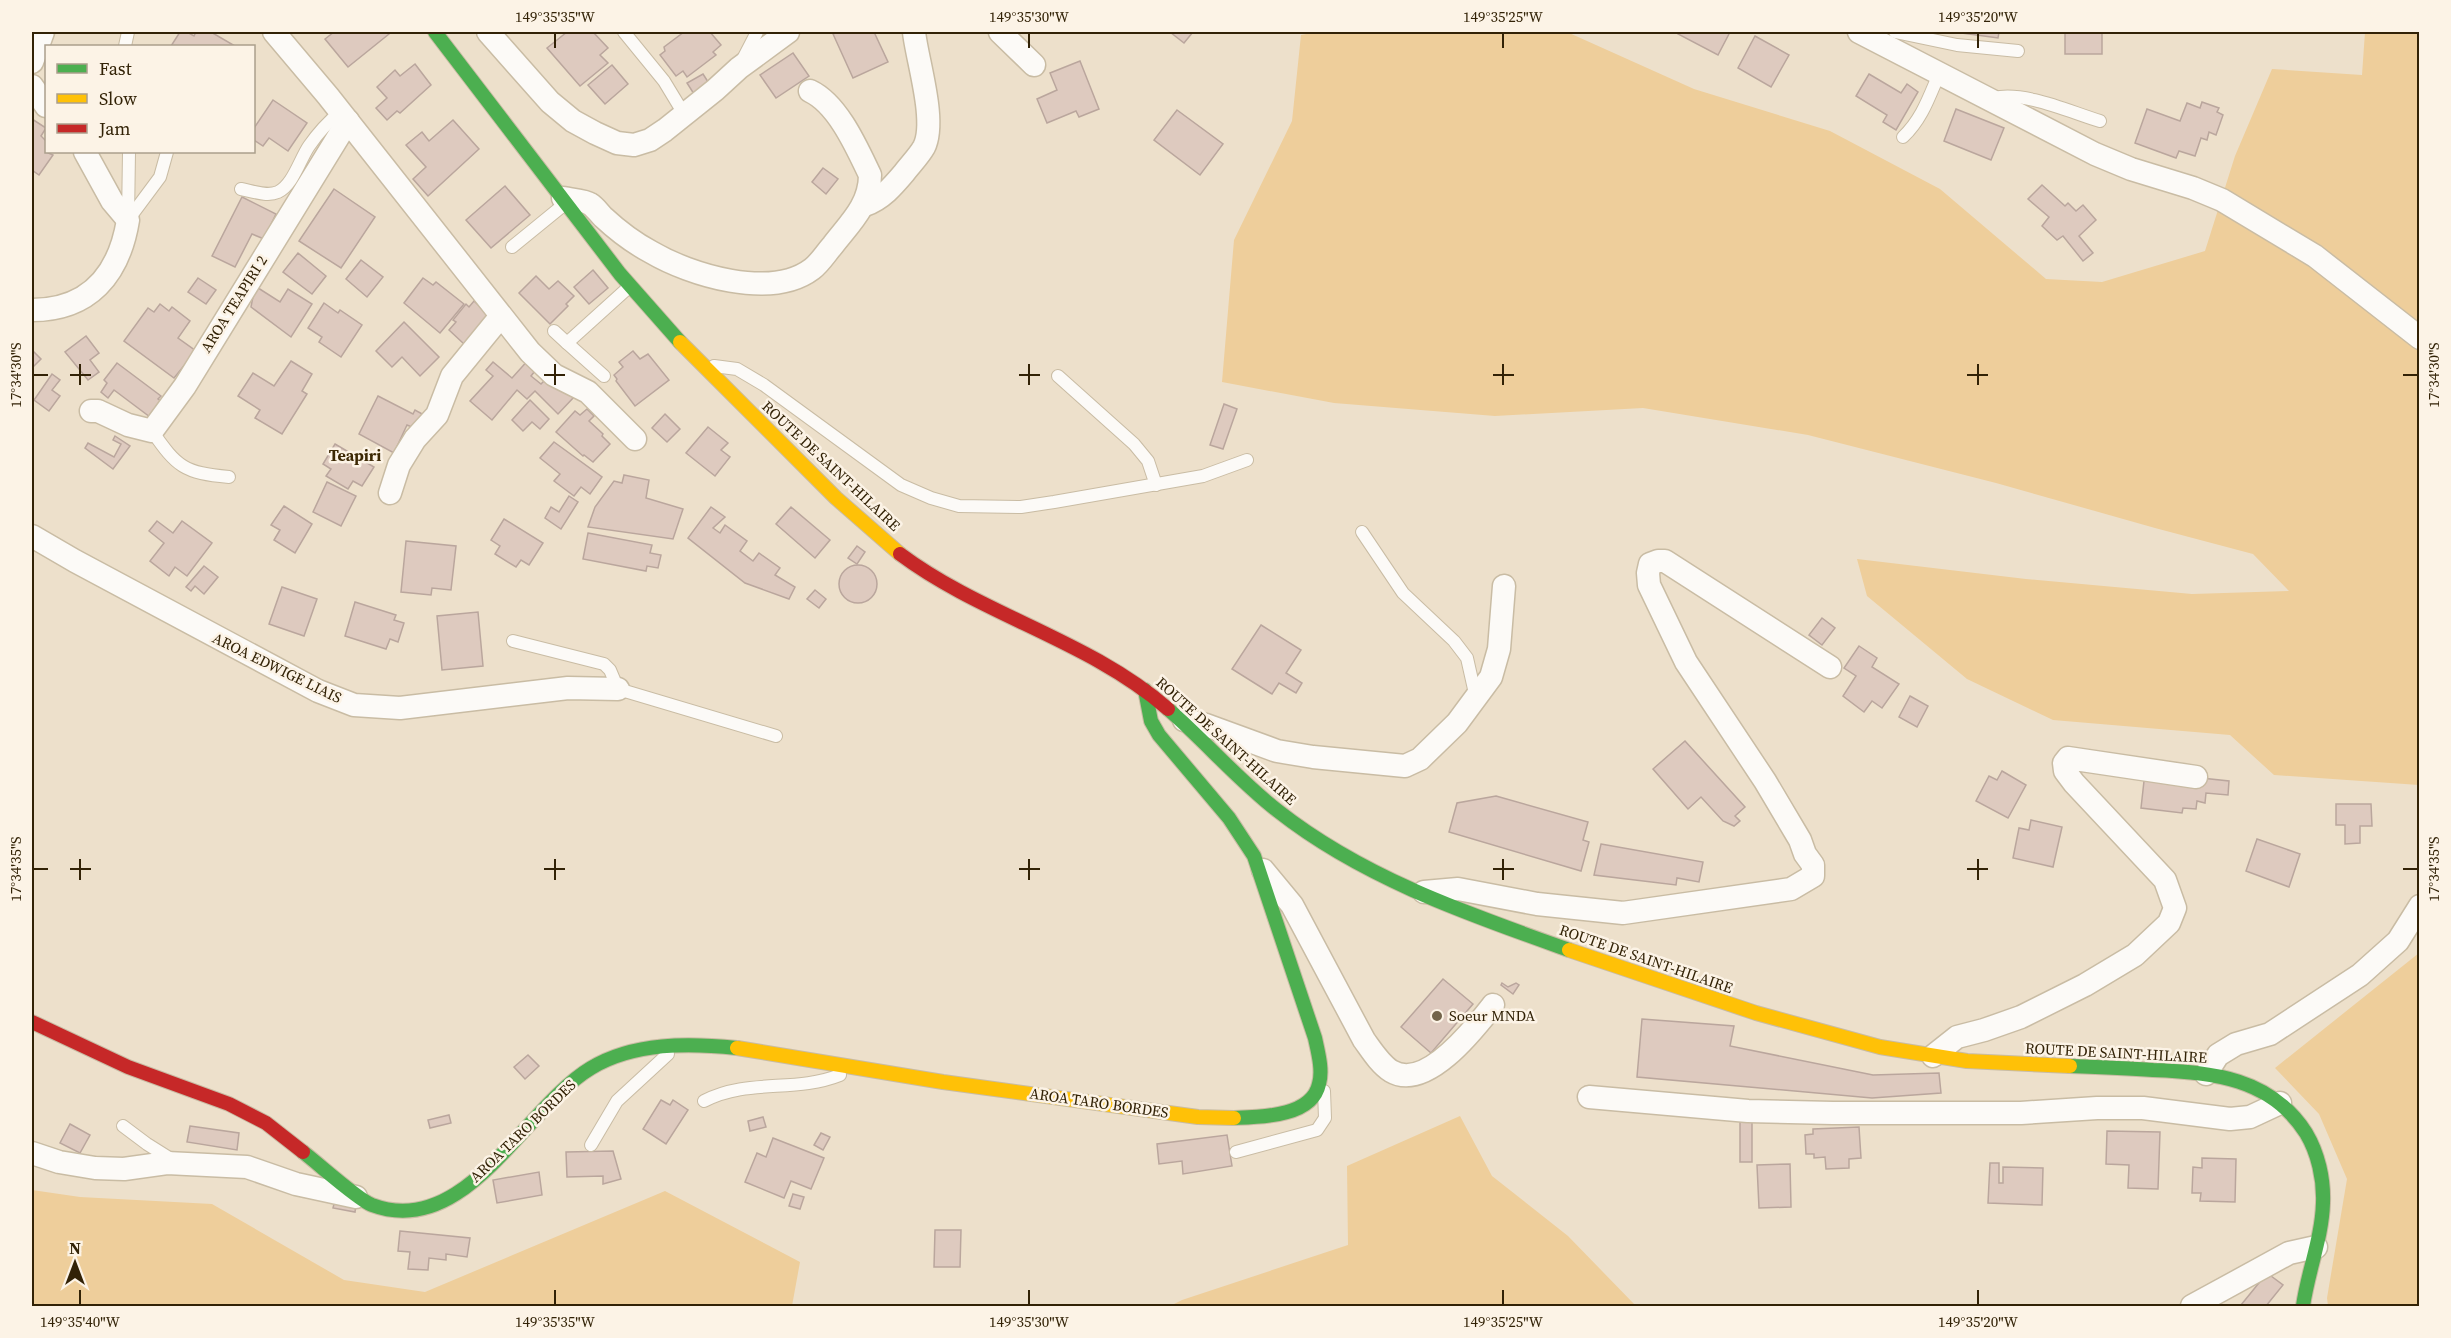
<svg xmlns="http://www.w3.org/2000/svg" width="2451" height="1338" viewBox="0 0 2451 1338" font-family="'Source Serif 4',serif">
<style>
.green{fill:#eece9b}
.building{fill:#decabf;stroke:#baa69d;stroke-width:1.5}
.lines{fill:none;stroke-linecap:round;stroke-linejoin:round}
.lane-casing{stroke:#c9bca4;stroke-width:14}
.street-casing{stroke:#c9bca4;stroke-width:25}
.fast-casing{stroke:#c9bca4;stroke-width:16}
.slow-casing{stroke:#c9bca4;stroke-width:16}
.jam-casing{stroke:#c9bca4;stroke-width:16}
.lane{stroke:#fcfaf7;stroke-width:12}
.street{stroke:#fcfaf7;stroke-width:22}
.fast{stroke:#4caf50;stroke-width:14}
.slow{stroke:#ffc107;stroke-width:14}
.jam{stroke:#c62828;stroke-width:14}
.ticks{fill:none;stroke:#322206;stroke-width:2}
.poi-dot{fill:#73644b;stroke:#fcf3e6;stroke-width:2}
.labels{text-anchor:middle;stroke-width:5;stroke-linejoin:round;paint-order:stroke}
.street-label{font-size:15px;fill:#322206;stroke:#fcf3e6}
.poi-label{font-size:15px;fill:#322206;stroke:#fcf3e6;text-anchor:start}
.neighbourhood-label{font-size:16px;font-weight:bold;fill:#3c2803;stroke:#fcf3e6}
.neatline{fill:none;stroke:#322206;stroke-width:2}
.ticks-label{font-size:15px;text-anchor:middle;fill:#322206}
</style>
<rect width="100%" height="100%" fill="#ede0cb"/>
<g class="green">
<path d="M1317 32H1567L1694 89 1830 131 1940 189 2046 279 2102 282 2205 251 2235 156 2272 69 2362 75 2365 32H2419V785L2274 775 2230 735 2053 720 1967 679 1867 596 1857 559 2026 579 2192 594 2289 591 2253 554 2155 528 1996 483 1808 435 1643 408 1495 416 1334 403 1222 382 1234 240 1292 121 1301 35Z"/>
<path d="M2419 953V1306H2328L2327 1298 2347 1179 2319 1114 2275 1068Z"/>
<path d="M1460 1116 1492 1176 1568 1236 1636 1306H1170L1182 1300 1348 1245 1347 1166Z"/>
<path d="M32 1190 80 1197 212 1204 344 1280 425 1292 665 1191 800 1262 792 1306H32Z"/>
</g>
<g class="building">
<path d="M180 32H187L194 36 196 32H211L235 46H171Z"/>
<path d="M334 32H387L389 34 348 67 325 39Z"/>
<path d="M567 32H593L608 48 600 55 608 63 580 86 547 48Z"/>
<path d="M684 32H710L721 45 713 52 716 55 687 77 683 71 676 76 660 55 665 51 664 47Z"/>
<path d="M838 32H874L888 62 853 78 833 34Z"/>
<path d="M1170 32H1193L1184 43Z"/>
<path d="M1679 32H1730L1718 55 1678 34Z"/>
<path d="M1962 32H1999L1998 38 1962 33Z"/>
<rect x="2065" y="32" width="37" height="22"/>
<path d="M1755 36 1789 55 1771 87 1738 68Z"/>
<path d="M793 53 809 76 776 98 760 75Z"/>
<path d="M1080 61 1099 109 1079 117 1076 111 1047 123 1037 99 1057 90 1050 73Z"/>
<path d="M415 64 431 85 400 113 397 111 387 120 376 108 387 98 377 87 395 70 400 76Z"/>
<path d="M612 65 628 84 605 104 588 85Z"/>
<path d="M703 74 710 85 694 94 687 83Z"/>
<path d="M1869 74 1901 93 1907 84 1918 92 1896 130 1883 122 1887 115 1856 96Z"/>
<path d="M273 100 307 123 288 151 269 138 263 146 254 140V128Z"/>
<path d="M2202 102 2219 108 2217 112 2223 115 2216 135 2209 132 2207 140 2201 138 2195 156 2179 151 2176 158 2135 143 2147 109 2180 121 2187 103 2200 108Z"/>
<path d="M1956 109 2004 128 1991 160 1944 141Z"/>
<path d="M1177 110 1223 144 1200 175 1154 140Z"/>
<path d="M32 119 46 128 41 136 46 141V152L53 155 39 175 32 170Z"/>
<path d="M453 120 479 149 428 196 413 179 426 167 406 145 422 132 429 141Z"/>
<path d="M823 168 838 179 826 194 812 182Z"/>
<path d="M2042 185 2065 206 2068 203 2076 211 2083 205 2096 220 2079 236 2093 253 2083 261 2063 236 2057 240 2042 226 2049 217 2028 199Z"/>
<path d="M505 186 530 215 491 248 466 220Z"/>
<path d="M334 189 375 217 341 268 299 241Z"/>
<path d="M242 197 276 214 264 239 252 234 235 267 212 256Z"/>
<path d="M298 253 326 276 312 294 283 272Z"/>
<path d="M361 260 383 277 367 297 346 279Z"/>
<path d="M593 270 608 288 589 304 574 287Z"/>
<path d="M536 276 549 289 558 281 574 296 566 304 568 306 550 324 519 293Z"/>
<path d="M198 278 216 290 206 304 188 292Z"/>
<path d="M423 278 433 285 436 282 464 304 440 333 404 303Z"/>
<path d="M255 286 280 302 288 289 312 304 291 337 251 307Z"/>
<path d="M474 301 489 315 464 344 449 330 456 322 453 320 466 304 469 307Z"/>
<path d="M324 303 338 313 340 310 362 325 341 357 319 342 322 337 308 328Z"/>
<path d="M160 304 169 311 172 307 190 321 178 338 196 351 174 378 124 341 148 308 154 312Z"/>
<path d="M404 322 439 357 420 376 402 357 392 367 376 351Z"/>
<path d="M86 336 99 353 90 360 99 372 88 380 65 352Z"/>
<path d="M32 350 41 359 32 368Z"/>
<path d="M633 351 640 359 648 354 669 380 635 406 616 381 617 379 614 375 623 367 619 362Z"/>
<path d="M530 358 539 366 531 376 541 384 549 376 574 397 558 414 535 391 527 399 517 390 492 420 470 401 493 376 486 370 493 362 512 378Z"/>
<path d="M291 361 312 374 302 391 307 394 282 434 255 418 260 410 238 396 253 373 274 386Z"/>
<path d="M117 363 161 396 158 399 166 405 154 420 114 390 108 398 101 392 107 383 104 380Z"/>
<path d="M52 374 60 380 52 390 60 396 49 411 34 400Z"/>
<path d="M378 396 413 414 415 410 426 416 419 430 407 425 394 453 359 434Z"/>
<path d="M530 400 549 419 540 429 532 422 523 431 512 420Z"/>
<path d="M1224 404 1237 409 1223 449 1210 445Z"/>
<path d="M587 409 594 416 589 421 603 434 602 436 610 444 593 462 584 455 583 456 556 432 575 411 580 415Z"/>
<path d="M665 414 680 429 667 442 652 428Z"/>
<path d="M708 427 728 443 721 450 730 457 715 476 686 453Z"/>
<path d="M115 436 130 446 113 469 85 448 88 443 114 457 121 444 113 440Z"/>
<path d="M554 442 602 477 590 494 581 487 574 496 554 481 560 474 540 458Z"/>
<path d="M335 444 374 467 362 486 353 481 348 489 326 476 331 469 323 464Z"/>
<path d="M624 475 649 480 646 498 683 509 673 539 588 527 595 507 614 481 622 483Z"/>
<path d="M327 482 356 496 341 526 313 512Z"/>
<path d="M569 496 578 502 561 529 545 518 551 507 559 512Z"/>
<path d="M284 506 312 524 295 553 274 540 280 530 271 525Z"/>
<path d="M711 507 725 517 713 528 720 533 725 525 747 541 740 551 753 561 759 553 780 568 775 575 795 587 789 599 745 583 688 538Z"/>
<path d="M791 507 830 540 815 558 776 524Z"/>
<path d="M504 519 543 543 529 565 521 560 516 567 495 554 500 546 491 540Z"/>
<path d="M157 521 173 533 182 521 212 543 187 576 175 567 169 576 150 561 164 543 149 531Z"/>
<path d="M588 533 652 545 650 553 661 555 658 568 647 566 646 571 583 559Z"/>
<path d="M406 541 456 546 451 590 432 588 431 595 401 592Z"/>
<path d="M857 546 865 552 857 564 848 558Z"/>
<circle cx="858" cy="584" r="19"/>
<path d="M204 566 218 577 204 594 195 586 191 591 186 587Z"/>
<path d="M282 587 317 599 304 636 269 624Z"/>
<path d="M815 590 826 599 819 608 807 599Z"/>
<path d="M355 602 396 615 394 620 404 623 398 642 390 639 386 649 345 636Z"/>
<path d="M478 612 483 666 442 670 437 616Z"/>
<path d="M1822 618 1835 628 1822 645 1809 635Z"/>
<path d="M1261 625 1301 650 1286 673 1302 683 1296 693 1279 683 1272 694 1232 669Z"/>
<path d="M1859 646 1877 658 1872 667 1899 684 1882 708 1872 701 1864 712 1843 696 1856 676 1844 668Z"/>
<path d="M1910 696 1928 706 1917 727 1899 717Z"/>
<path d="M1685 741 1745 807 1735 816 1740 821 1734 826 1723 821 1701 797 1688 809 1653 769Z"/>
<path d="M2002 771 2026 785 2008 818 1976 801 1989 776 1997 780Z"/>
<path d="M2145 772 2229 781 2228 795 2206 793 2205 803 2197 801 2196 809 2183 808 2182 813 2141 808Z"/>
<path d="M1496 796 1588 822 1583 840 1589 842 1581 871 1449 832 1457 803Z"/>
<path d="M2336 804H2371L2372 826H2360V843L2345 844V825H2336Z"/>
<path d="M2031 820 2062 827 2053 867 2013 858 2019 828 2029 830Z"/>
<path d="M2257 839 2300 854 2289 887 2246 871Z"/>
<path d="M1601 844 1703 862 1699 882 1677 878 1676 885 1594 875Z"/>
<path d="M1443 979 1473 1004 1431 1053 1401 1027Z"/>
<path d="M1502 983 1508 987 1516 983 1519 985 1513 994 1501 985Z"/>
<path d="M1642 1019 1734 1026 1730 1046 1873 1075 1939 1073 1941 1093 1872 1098 1637 1077Z"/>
<path d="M528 1055 539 1066 525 1079 514 1067Z"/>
<path d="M661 1100 670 1105 673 1100 688 1110 666 1144 643 1129Z"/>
<path d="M449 1115 451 1123 430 1128 428 1120Z"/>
<path d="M763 1117 766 1127 750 1131 748 1121Z"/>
<rect x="1740" y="1122" width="12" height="40"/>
<path d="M70 1124 90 1135 80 1153 60 1143Z"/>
<path d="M190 1126 239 1133 237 1150 187 1142Z"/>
<path d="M1859 1127 1861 1158 1849 1159V1168L1826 1169 1825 1157 1814 1158V1154H1806L1805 1135 1813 1134V1129Z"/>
<path d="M2107 1131 2160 1132 2158 1189 2128 1188 2129 1165 2106 1164Z"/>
<path d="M821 1133 830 1137 823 1150 814 1145Z"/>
<path d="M1227 1135 1232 1166 1183 1174 1182 1161 1159 1164 1157 1144Z"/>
<path d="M773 1138 824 1158 811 1189 791 1181 784 1198 745 1182 757 1153 766 1157Z"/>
<path d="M613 1151 621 1179 603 1184V1176L567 1177 566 1152Z"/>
<path d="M2202 1158 2236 1159 2235 1202 2200 1201 2201 1193H2192L2193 1167 2202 1168Z"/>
<path d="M1990 1163H1999V1183H2003V1167L2043 1168 2042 1205 1988 1203Z"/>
<path d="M1790 1164 1791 1207 1759 1208 1757 1165Z"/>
<path d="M539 1172 542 1195 497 1203 493 1180Z"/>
<path d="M793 1194 804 1197 800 1209 789 1206Z"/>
<path d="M335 1200 356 1204 355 1212 333 1208Z"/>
<path d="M935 1230H961L960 1267H934Z"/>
<path d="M400 1231 470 1238 467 1257 446 1254V1260L429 1258 428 1270 408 1269 410 1252 398 1251Z"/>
<path d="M2267 1273 2283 1285 2266 1306H2242L2241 1305Z"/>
</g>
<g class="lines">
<g class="lane-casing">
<g id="lane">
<path d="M624 32 664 81 684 114"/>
<path d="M1895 32 1957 45 2018 51"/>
<path d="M125 46 128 32"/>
<path d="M742 61 757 32"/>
<path d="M1994 98C2025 91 2070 112 2100 121"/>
<path d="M1903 137C1922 119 1929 97 1939 74"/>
<path d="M241 189C252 191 267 197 278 192 293 185 300 159 309 146 318 133 328 122 340 112"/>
<path d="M128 219 129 152"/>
<path d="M128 220 160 177 167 152"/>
<path d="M512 247 566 203"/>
<path d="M554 331 567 343 629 287"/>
<path d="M567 343 604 376"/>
<path d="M714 366 737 369 764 385 901 485 931 498 959 506 1021 507 1054 502 1203 476 1247 460"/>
<path d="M1058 376 1134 444 1148 461 1156 485"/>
<path d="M152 431C177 467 184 473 229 477"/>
<path d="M1362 532 1403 593 1454 641 1467 658 1476 698"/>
<path d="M513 641 604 664 610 670 618 689 776 736"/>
<path d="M704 1101C748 1078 795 1093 840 1075"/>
<path d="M123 1126 147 1144 174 1161"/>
<path d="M591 1145 617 1101 668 1054"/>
<path d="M1236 1152 1317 1130 1325 1118 1324 1091"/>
</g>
</g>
<g class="street-casing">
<g id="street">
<path d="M274 32 328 96 530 352 554 375 588 392 635 439"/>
<path d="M488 32 550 102 573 121 595 133 617 143 634 145 650 140 665 130 715 90 739 68 788 32"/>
<path d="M1000 32 1034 65"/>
<path d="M1859 32 2095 154 2131 169 2193 188 2222 200 2315 256 2420 338"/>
<path d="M32 62 43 32"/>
<path d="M32 86 46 106"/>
<path d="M563 198C571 200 584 200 590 204 595 207 599 213 603 217 617 230 634 243 651 252 690 275 771 300 812 269 820 263 826 253 833 245 850 223 870 205 870 175 857 148 838 104 810 91"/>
<path d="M865 205C882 199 893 186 904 173 910 165 919 156 924 147 937 121 917 60 914 32"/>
<path d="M32 310C89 310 119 275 128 220L112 201 85 152"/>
<path d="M91 411H98L128 425 152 431 185 386 348 121"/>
<path d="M390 493 399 465 415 439 437 415 452 376 501 316"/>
<path d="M32 536 75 561 318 691 354 705 400 708 568 688 618 689"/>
<path d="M1184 720 1206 725 1277 751 1313 757 1405 766 1420 759 1457 723 1491 677 1499 649 1504 586"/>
<path d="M1263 870 1292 905 1364 1040C1372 1051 1380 1064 1391 1071 1426 1092 1475 1028 1493 1005"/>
<path d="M1424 892 1458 889 1537 904 1623 913 1791 889 1813 876V865L1805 854 1800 840 1765 781 1686 662 1649 585 1648 573 1650 564 1658 561H1665L1830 667"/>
<path d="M1933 1056 1957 1037 1984 1030 2021 1017 2085 985 2135 955 2169 923 2175 908 2165 880 2074 783 2065 771 2064 763 2068 758 2196 777"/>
<path d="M2206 1074 2218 1055 2236 1044 2270 1034 2360 975 2398 941 2420 906"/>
<path d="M1589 1097 1748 1111 1833 1113H2021L2097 1108H2143L2230 1119 2250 1117 2280 1103"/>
<path d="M32 1153 59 1162 95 1168 124 1169 167 1163 247 1167 296 1184 356 1197"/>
<path d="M2192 1306 2289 1253 2316 1247"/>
</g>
</g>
<g class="fast-casing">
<g id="fast">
<path d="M435 32 620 274 680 342"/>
<path d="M1145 690 1151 721 1159 735 1229 818 1254 856 1315 1038C1318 1052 1323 1070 1319 1084 1312 1117 1260 1117 1234 1118"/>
<path d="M1168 709C1206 742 1239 781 1278 811 1363 878 1468 914 1569 950"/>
<path d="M2070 1066C2098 1067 2125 1068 2153 1070 2212 1072 2271 1078 2306 1133 2318 1153 2324 1179 2323 1203 2322 1238 2308 1271 2303 1306"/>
<path d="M303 1152C319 1164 357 1199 372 1205 466 1240 524 1108 591 1068 634 1042 689 1043 737 1048"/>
</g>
</g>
<g class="slow-casing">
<g id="slow">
<path d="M680 342 836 498 900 554"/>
<path d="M1569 950 1756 1013 1880 1047 1967 1061 2070 1066"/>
<path d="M737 1048 943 1082 1198 1117 1234 1118"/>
</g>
</g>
<g class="jam-casing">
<g id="jam">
<path d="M900 554C983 616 1089 640 1168 709"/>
<path d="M32 1022 128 1067 229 1104 266 1123 303 1152"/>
</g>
</g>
<use href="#lane" class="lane"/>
<use href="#street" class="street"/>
<use href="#fast" class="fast"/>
<use href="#slow" class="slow"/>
<use href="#jam" class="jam"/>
</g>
<path class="ticks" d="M555 33V48M1029 33V48M1503 33V48M1978 33V48M80 364V385M555 364V385M1029 364V385M1503 364V385M1978 364V385M33 375H48M70 375H91M544 375H565M1019 375H1040M1493 375H1514M1967 375H1988M2403 375H2418M80 859V880M555 859V880M1029 859V880M1503 859V880M1978 859V880M33 869H48M70 869H91M544 869H565M1019 869H1040M1493 869H1514M1967 869H1988M2403 869H2418M80 1290V1305M555 1290V1305M1029 1290V1305M1503 1290V1305M1978 1290V1305"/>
<circle class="poi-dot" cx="1437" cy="1016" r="6"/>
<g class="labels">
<g class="street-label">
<text transform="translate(234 304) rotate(-58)" y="5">AROA TEAPIRI 2</text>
<text transform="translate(831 466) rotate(43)" y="5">ROUTE DE SAINT-HILAIRE</text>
<text transform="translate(277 668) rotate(26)" y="5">AROA EDWIGE LIAIS</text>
<text transform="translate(1226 741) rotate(42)" y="5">ROUTE DE SAINT-HILAIRE</text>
<text transform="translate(1646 959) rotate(19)" y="5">ROUTE DE SAINT-HILAIRE</text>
<text transform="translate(2116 1053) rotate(3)" y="5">ROUTE DE SAINT-HILAIRE</text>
<text transform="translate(1099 1103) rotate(8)" y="5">AROA TARO BORDES</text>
<text transform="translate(523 1131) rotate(-44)" y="5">AROA TARO BORDES</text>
</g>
<g class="poi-label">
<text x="1449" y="1021">Soeur MNDA</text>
</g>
<g class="neighbourhood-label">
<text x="355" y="461">Teapiri</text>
</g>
</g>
<rect width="2451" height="1338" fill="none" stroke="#fcf3e6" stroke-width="66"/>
<rect x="45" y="45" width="210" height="108" fill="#fcf3e6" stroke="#ab9f8c" stroke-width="1.5"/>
<rect x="57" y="64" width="30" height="9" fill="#4caf50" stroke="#ab9f8c" stroke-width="1.5"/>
<text x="99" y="75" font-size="18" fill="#322206">Fast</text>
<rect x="57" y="94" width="30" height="9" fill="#ffc107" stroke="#ab9f8c" stroke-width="1.5"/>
<text x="99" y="105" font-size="18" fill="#322206">Slow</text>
<rect x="57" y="124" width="30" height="9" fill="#c62828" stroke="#ab9f8c" stroke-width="1.5"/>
<text x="99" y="135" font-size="18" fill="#322206">Jam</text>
<g transform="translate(75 1263)" stroke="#fcf3e6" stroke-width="4.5" paint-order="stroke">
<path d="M0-4.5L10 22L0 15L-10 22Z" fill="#322206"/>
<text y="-9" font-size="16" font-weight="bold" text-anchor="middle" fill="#322206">N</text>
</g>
<rect x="33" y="33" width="2385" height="1272" class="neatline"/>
<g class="ticks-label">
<text x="555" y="22">149°35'35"W</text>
<text x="1029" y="22">149°35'30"W</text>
<text x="1503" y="22">149°35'25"W</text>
<text x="1978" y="22">149°35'20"W</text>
<text transform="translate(16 375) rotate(-90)" y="5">17°34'30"S</text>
<text transform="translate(2434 375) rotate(-90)" y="5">17°34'30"S</text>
<text transform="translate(16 869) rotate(-90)" y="5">17°34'35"S</text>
<text transform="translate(2434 869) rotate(-90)" y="5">17°34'35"S</text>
<text x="80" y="1327">149°35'40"W</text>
<text x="555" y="1327">149°35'35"W</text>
<text x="1029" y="1327">149°35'30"W</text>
<text x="1503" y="1327">149°35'25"W</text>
<text x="1978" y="1327">149°35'20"W</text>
</g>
</svg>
